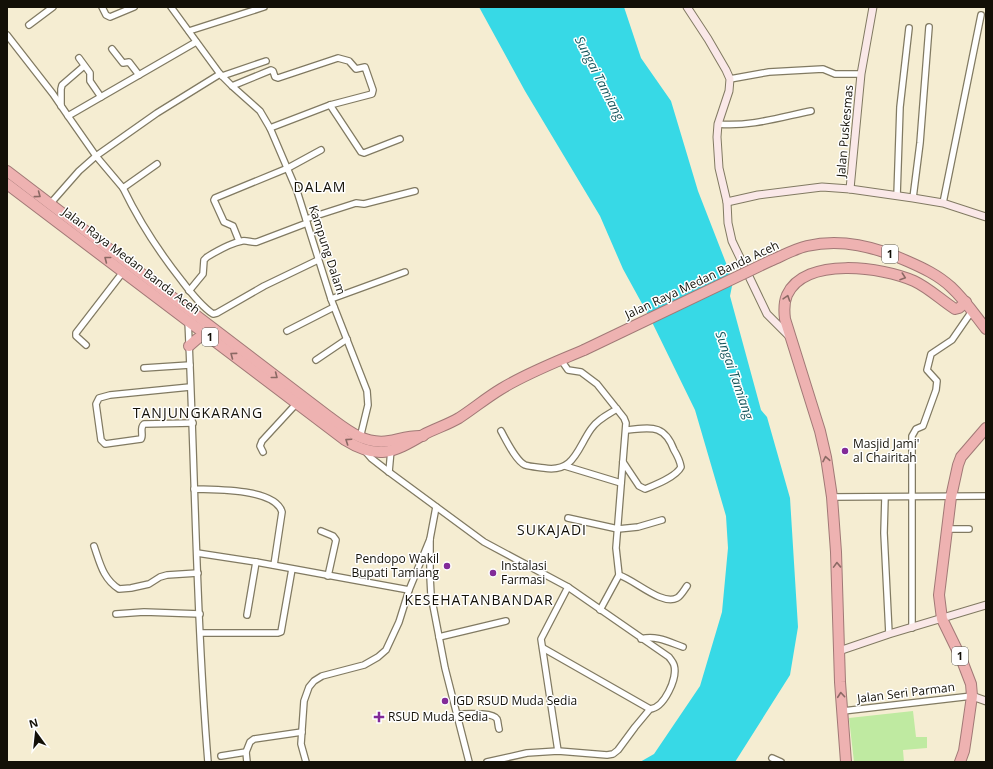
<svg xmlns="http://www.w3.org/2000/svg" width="993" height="769" viewBox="0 0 993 769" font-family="'Open Sans',sans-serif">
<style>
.green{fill:#bfeaa1}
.water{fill:#37d9e6}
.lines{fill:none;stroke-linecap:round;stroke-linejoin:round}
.street-casing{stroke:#817a62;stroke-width:8}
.secondary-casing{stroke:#817a62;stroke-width:9}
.highway-casing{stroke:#a17976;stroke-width:12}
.street{stroke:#fff;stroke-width:5.5}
.secondary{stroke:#fae8e8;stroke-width:7}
.highway{stroke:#eeb2b1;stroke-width:10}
.highway-bridge-casing{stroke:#a17976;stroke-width:12;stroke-linecap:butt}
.highway-bridge{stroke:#eeb2b1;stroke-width:10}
.oneway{stroke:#8b6964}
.poi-dot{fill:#822a98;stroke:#fff;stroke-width:1.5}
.labels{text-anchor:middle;stroke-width:3;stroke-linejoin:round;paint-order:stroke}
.shield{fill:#fff;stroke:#5a5851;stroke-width:1}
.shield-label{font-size:11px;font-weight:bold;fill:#131007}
.street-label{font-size:12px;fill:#131007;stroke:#fff}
.poi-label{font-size:12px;fill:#131007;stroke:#fff;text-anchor:start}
.water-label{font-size:13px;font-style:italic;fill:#15565c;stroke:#fff}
.quarter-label{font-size:14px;letter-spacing:1px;fill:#131007;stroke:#fff}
</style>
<rect width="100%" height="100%" fill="#f5edd2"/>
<path class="green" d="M913 711 916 737H927V748L903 750 904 762H854L849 718Z"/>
<path class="water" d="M479 7H624L641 58 671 101 698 191 733 281 730 296 761 410 767 417 790 498 798 627 790 675 735 762H640L654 754 700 686 722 612 728 548 726 516 695 410 651 320 623 269 600 216 525 91Z"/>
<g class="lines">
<g class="street-casing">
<g id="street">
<path d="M102 7 106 15 110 17 134 7"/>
<path d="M171 7 220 74 232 86 260 111 270 128 297 191 331 299 367 391 368 405 360 438"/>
<path d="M29 25 53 7"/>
<path d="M189 31 264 7"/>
<path d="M7 35 53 94 68 116"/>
<path d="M196 42 68 116 96 156 157 113 220 74"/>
<path d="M112 49 123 63 129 62 139 75"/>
<path d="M79 58 90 73V81L101 97"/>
<path d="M222 76 266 61"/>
<path d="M730 79 769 72 823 69 835 74H861"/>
<path d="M232 86 271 70 273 71 275 77 278 78 338 58 349 61 356 69 365 67 373 90 372 94 330 105 270 128"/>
<path d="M330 105 361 152 364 153 400 139"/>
<path d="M61 106V89L62 85 84 66"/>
<path d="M718 124C750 127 781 117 811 111"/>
<path d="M123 188C139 221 159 252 182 281 191 293 201 306 213 314L217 313 264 286 318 260"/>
<path d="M897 196 900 107 909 28"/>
<path d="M913 198 920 143 929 27"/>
<path d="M943 203 981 15"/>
<path d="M50 204 79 171 96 156 123 188 157 164"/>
<path d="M306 219 356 203 364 204 415 191"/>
<path d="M239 241 233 226 224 222 214 200 215 198 288 168 321 150"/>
<path d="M189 291 203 274 204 260 207 257C217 251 230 243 242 241 247 240 252 243 257 242L307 223"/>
<path d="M331 299 405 272"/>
<path d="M188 320C195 468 196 615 208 762"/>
<path d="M287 331 334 307"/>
<path d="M86 345 76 336V333L123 272"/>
<path d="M316 360 347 339"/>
<path d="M561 360 568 370 581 372 597 384 624 418 626 423 616 548 619 575 600 610"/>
<path d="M144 368 190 365"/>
<path d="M190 387 110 395 99 398 96 404 101 440 105 444 141 439C144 435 139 428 144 424L193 423"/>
<path d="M501 431C506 440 516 461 525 465 531 467 538 467 544 468 574 473 577 449 591 429 597 420 607 415 617 409"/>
<path d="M365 451 371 458 389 472 484 542 568 587 669 657C671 660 673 662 674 665 678 678 664 708 650 709L635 727 618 750 613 754 607 755 558 751 527 753 487 762"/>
<path d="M263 452 260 446 262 441 297 403"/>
<path d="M623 462 639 486 645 489C655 485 676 477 681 467 680 461 677 455 674 450 664 423 650 428 626 430"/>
<path d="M565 466 621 483"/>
<path d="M389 472 391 450"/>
<path d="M194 489C214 490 275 488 282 512L274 565"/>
<path d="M832 497 986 496"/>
<path d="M885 497 884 533 889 634"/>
<path d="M436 507 430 539V576L431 595 445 668 469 762"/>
<path d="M568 518 618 529 638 527 662 520"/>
<path d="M948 529H969"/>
<path d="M321 531 333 536 336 540 328 576"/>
<path d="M94 546C100 563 103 579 119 589L131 588 149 584 160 577 167 575 198 573"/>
<path d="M197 553 256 562 409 590"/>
<path d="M619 575C635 580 662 606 677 598 681 596 684 590 687 586"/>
<path d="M116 614 144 612 200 614"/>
<path d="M247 615 256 562"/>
<path d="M912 628V436L916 429 923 426 936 390 937 381 927 370 931 354 952 340 972 311"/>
<path d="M201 633H278L281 632 292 569"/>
<path d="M439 637 506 621"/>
<path d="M641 639C656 635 669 642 683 647"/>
<path d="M543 648 650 709"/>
<path d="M843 711 972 696"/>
<path d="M457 714C465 714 493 712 497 719 498 721 498 726 499 729"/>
<path d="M558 751 541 639 568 587"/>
<path d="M246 752 247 762"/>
<path d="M221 756 246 752 250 742 254 739 302 732"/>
<path d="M772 758 781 762"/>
<path d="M306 762 301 744 304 701 309 687 314 681 322 676 364 665 378 657 386 650 399 622 409 590 430 539"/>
</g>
</g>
<g class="secondary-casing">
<g id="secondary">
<path d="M687 7 708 39 726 70 730 79 729 91 718 124 717 137 719 168 727 202 728 223 732 241 767 314 789 336"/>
<path d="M850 189 861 74 873 7"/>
<path d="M727 202 758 195 822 187 850 189 913 198 943 203 986 217"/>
<path d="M839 651 889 634 986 605"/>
<path d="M972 696 986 701"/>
</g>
</g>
<g class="highway-casing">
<g id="highway">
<path d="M7 171 328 416C347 430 364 445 389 441 400 439 411 435 423 436"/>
<path d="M7 184 345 440C377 460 393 453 423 435 434 429 447 425 459 418 473 409 486 398 501 389 527 373 556 362 584 350"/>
<path d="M770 261C782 256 794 249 807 246 842 238 875 247 907 261 923 268 938 275 951 287 965 300 975 315 986 329"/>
<path d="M189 346 197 339 205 334"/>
<path d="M846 762 840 682 836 552 832 497 826 457 820 431 785 319C784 311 784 302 787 295 805 256 883 267 914 281 929 288 941 300 955 309L959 308 966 302"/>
<path d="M960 762 964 751 967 731 972 696 971 684 961 658 942 619 939 595 951 497 958 465 961 457 986 428"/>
</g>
</g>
<use href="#street" class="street"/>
<use href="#secondary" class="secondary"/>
<use href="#highway" class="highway"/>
<g class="highway-bridge-casing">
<path id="highway-bridge" d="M584 350 770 261"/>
</g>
<use href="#highway-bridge" class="highway-bridge"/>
</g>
<defs><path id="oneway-chevron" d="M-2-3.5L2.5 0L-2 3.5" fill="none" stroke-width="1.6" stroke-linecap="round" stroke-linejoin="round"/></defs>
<g class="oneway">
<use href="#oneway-chevron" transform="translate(38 195) rotate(37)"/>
<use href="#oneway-chevron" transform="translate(107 259) rotate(-142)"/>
<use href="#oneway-chevron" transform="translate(903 277) rotate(19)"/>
<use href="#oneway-chevron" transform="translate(787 298) rotate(-72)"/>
<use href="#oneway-chevron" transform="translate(233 355) rotate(-143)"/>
<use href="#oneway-chevron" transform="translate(275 376) rotate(38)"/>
<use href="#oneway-chevron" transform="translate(348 441) rotate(-146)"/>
<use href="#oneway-chevron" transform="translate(826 459) rotate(-101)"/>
<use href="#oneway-chevron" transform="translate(837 565) rotate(-92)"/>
<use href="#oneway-chevron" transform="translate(841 695) rotate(-95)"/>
</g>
<g class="poi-dot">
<circle cx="845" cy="451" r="4"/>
<circle cx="447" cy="566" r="4"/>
<circle cx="493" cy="573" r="4"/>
<circle cx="445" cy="701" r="4"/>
<path d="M377 711h4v4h4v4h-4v4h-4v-4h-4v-4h4z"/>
</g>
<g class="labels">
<g class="shield">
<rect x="882" y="245" width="16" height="18" rx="3"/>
<rect x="202" y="328" width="16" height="18" rx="3"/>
<rect x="952" y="647" width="16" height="18" rx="3"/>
</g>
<g class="shield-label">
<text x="890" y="258">1</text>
<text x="210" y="341">1</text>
<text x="960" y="660">1</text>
</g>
<g class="street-label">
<text transform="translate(845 131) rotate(-85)" y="4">Jalan Puskesmas</text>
<text transform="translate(327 250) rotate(72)" y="4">Kampung Dalam</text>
<text transform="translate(131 261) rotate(37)" y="4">Jalan Raya Medan Banda Aceh</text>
<text transform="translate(702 280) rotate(-25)" y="4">Jalan Raya Medan Banda Aceh</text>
<text transform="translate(906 693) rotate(-7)" y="4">Jalan Seri Parman</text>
</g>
<g class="poi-label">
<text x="853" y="448">Masjid Jami'<tspan x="853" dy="14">al Chairitah</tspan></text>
<text x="439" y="563" text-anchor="end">Pendopo Wakil<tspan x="439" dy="14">Bupati Tamiang</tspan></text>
<text x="501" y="570">Instalasi<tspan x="501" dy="14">Farmasi</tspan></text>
<text x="453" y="705">IGD RSUD Muda Sedia</text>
<text x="388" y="721">RSUD Muda Sedia</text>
</g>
<g class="water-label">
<text transform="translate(600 78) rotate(63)" y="5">Sungai Tamiang</text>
<text transform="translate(735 375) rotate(71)" y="5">Sungai Tamiang</text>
</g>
<g class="quarter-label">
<text x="320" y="192">DALAM</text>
<text x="198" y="418">TANJUNGKARANG</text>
<text x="552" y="535">SUKAJADI</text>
<text x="479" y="605">KESEHATANBANDAR</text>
</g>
</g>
<rect width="993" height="769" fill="none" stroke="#131007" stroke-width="16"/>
<g transform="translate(36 733) rotate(345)" stroke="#ffffff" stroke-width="3" paint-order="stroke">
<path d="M0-3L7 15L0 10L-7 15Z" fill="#131007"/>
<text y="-6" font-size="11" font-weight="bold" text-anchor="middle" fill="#131007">N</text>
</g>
</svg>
